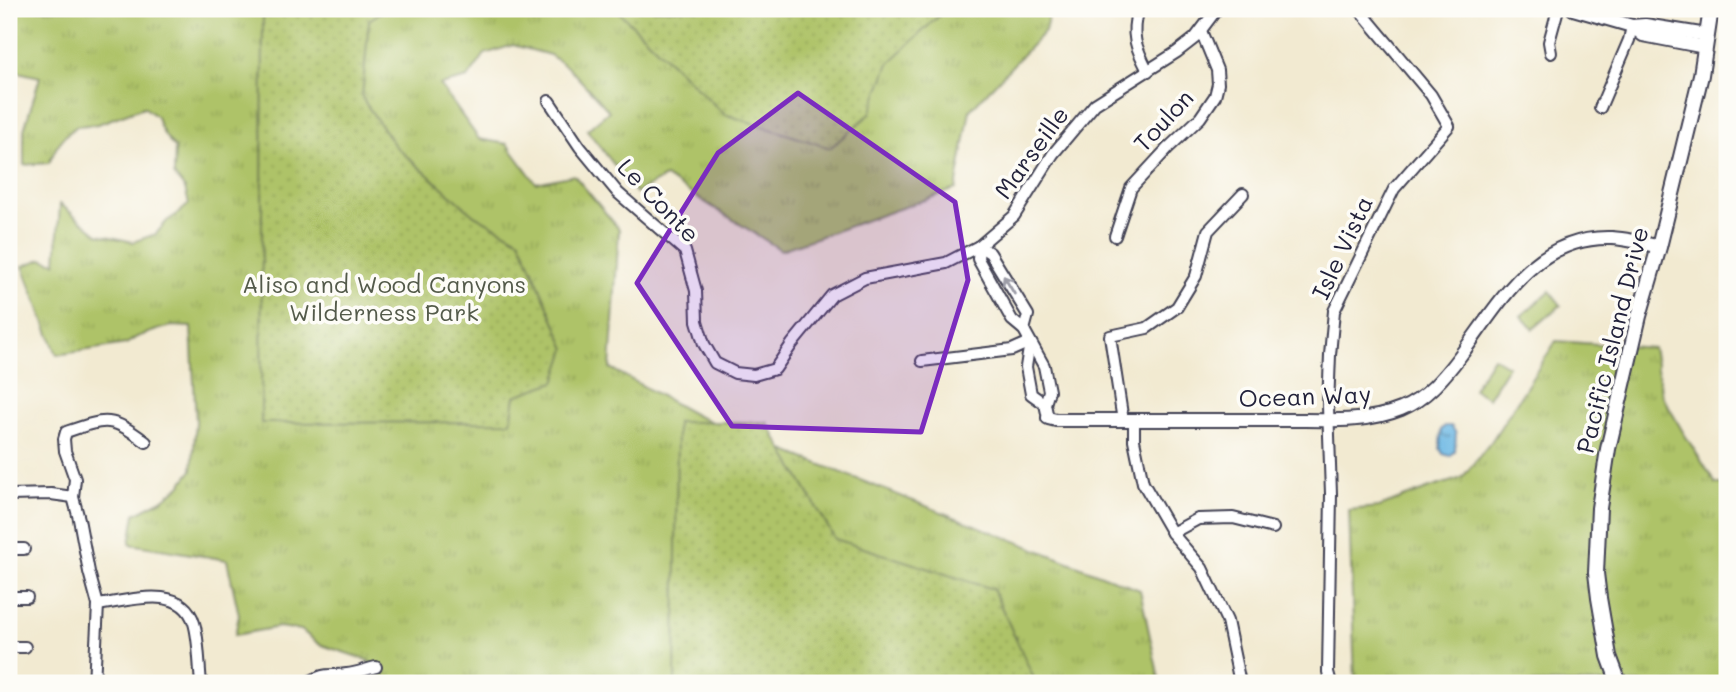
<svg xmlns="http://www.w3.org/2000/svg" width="1736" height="692" viewBox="0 0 1736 692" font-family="Mali,sans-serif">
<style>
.grass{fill:url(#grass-tufts);stroke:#687251;stroke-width:2}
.park{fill:url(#park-dots);stroke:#687251;stroke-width:2}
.pitch{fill:#aec367;stroke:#687251;stroke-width:2}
.water{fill:url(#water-ripples);stroke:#466c90;stroke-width:2}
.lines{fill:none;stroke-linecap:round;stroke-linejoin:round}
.minor-casing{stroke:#414052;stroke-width:14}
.tertiary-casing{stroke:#414052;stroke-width:16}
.secondary-casing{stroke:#414052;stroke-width:18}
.minor{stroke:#fff;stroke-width:10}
.tertiary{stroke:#fff;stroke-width:12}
.secondary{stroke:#fff;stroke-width:14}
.oneway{stroke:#9c9ca7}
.marked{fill:#7b2cbf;fill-opacity:0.2;stroke:#7b2cbf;stroke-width:5;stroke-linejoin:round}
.labels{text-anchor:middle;stroke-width:7;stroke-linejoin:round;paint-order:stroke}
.street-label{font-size:24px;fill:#22223b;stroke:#fdfcf7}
.park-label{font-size:24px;fill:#535a4a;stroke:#fdfcf7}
</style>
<defs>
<pattern id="grass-tufts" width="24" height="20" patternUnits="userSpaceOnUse" patternTransform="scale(1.75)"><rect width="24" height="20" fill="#aec367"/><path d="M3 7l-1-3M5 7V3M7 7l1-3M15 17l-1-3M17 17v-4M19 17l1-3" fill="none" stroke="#95a75a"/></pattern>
<pattern id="park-dots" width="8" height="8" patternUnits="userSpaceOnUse" patternTransform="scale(1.75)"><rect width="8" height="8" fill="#aec367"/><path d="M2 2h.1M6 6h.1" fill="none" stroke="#95a75a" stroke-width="1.8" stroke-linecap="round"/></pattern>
<pattern id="water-ripples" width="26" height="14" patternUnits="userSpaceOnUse" patternTransform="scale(1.75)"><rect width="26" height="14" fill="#6ab7e4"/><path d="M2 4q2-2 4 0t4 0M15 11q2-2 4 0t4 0" fill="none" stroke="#5794ba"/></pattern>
</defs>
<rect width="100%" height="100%" fill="#fdfcf7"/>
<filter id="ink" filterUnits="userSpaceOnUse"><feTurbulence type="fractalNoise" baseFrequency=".0143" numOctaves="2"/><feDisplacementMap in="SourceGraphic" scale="14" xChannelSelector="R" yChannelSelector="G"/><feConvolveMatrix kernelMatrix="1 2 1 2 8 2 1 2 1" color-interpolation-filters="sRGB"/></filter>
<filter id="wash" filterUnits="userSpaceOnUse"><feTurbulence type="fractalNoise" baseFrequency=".00686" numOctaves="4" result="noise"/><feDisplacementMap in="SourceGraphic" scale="28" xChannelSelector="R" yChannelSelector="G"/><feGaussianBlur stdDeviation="1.57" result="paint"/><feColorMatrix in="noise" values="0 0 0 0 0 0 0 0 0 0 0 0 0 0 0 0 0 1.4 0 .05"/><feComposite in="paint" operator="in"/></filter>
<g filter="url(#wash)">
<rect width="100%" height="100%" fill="#f2ead1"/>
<g class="grass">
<path d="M9 9H1050L1045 31 970 110 956 189 781 250 665 177 636 193 587 130 609 111 570 69 550 55 513 45 485 54 468 78 440 85 479 139 507 144 536 183 574 175 619 229 610 368 697 416 1140 590 1160 683H297L310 676 364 671 370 661 319 644 301 630 279 627 235 635 239 615 227 560 130 544 135 514 162 500 180 486 192 470 196 422 191 327 172 326 157 330 137 337 126 344 57 355 23 266 42 259 56 263 60 204 98 234 133 242 156 234 167 221 179 213 189 204 185 189 174 175 175 148C166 138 160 130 157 117L144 107 98 124 77 126 65 136 57 146 49 163 24 165V130L40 77 9 70Z"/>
<path d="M1556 341 1653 348 1662 395 1683 432 1716 484H1727V683H1355L1349 510 1379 507 1430 488 1462 478 1491 442Z"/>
</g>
<g class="park">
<path d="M263 9H386L369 20 362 98 395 146 474 215 520 240 566 349 555 382 515 396 511 422 261 423Z"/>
<path d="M616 9H946L889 63 870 114 830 148 724 114Z"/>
<path d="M677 422H767L835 539 993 589 1036 683H675Z"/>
</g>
<g class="pitch">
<path d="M1550 291 1561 305 1533 329 1521 316Z"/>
<path d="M1493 357 1508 366 1488 398 1473 389Z"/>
</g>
<path class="water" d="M1445 426H1451L1456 433 1455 451 1450 456 1443 454 1440 448 1441 430Z"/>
</g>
<g filter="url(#ink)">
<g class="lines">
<g class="minor-casing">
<g id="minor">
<path d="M1138 9C1130 35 1136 48 1148 71"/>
<path d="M1551 53 1549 42 1558 9"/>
<path d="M549 101 580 147 618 193 685 251 696 291 697 321 704 344 715 363 735 373 754 375 775 369 792 344 832 295 865 278 946 263 979 246 1014 216 1053 154 1095 104 1177 52 1195 38 1217 9"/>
<path d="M1600 108 1629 40 1632 26"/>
<path d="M1115 236 1131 188 1167 149 1200 118 1215 96 1218 84 1217 70 1201 31"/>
<path d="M979 246 978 259 1012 320 1024 330 1044 366 1049 391 1045 404 1048 418"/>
<path d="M979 246 990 253 1028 315 1024 330"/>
<path d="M1030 342 1026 367 1031 394 1045 404"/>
<path d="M922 361 1012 350 1030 342"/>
<path d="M1134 420V440L1143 483 1172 533 1202 568 1227 621 1240 683"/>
<path d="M1123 421 1110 336 1147 328 1177 307 1196 276 1208 231 1243 194"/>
<path d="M9 495 51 494 73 497"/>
<path d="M1172 533 1198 519 1233 518 1273 528"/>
<path d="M9 549H24"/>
<path d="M9 597H27"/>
<path d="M98 605C129 601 182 583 194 623 199 639 199 666 201 683"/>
<path d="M9 647H25"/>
<path d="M94 683 98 605 89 572 79 519 73 497 75 479 65 451 64 439 66 432C107 418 111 416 146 442"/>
<path d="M308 683C326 671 329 677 347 674 357 673 366 669 376 667"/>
<path d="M1331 683 1328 672 1331 494 1328 406 1330 355 1334 311 1394 189 1449 126 1431 95 1359 9"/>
</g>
</g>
<g class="tertiary-casing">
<g id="tertiary">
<path d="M1573 9 1632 26 1645 25 1707 35"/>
<path d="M1632 26 1643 35 1705 47"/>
<path d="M1048 418 1056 420C1129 420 1202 420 1275 420 1316 419 1362 425 1401 409 1426 399 1444 377 1460 356 1500 303 1535 235 1612 238 1628 239 1644 243 1659 247"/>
</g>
</g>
<g class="secondary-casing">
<path id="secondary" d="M1619 683 1609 656 1599 598 1596 573 1599 508 1608 449 1639 316 1659 247 1701 75 1711 9"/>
</g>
<use href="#minor" class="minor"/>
<use href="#tertiary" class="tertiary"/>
<use href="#secondary" class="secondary"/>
</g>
<defs><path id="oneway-shaft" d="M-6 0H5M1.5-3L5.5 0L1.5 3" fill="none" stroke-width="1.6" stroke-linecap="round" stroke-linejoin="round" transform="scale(1.75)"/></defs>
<use class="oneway" href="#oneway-shaft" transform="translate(1009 285) rotate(-121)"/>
</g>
<path class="marked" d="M798 93 955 202 968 280 921 432 732 426 637 283 718 153Z"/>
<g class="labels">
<g class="street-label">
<text transform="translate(1164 121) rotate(-47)" y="8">Toulon</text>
<text transform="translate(1032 153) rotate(-54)" y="8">Marseille</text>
<text transform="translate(658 201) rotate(46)" y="8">Le Conte</text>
<text transform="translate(1343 248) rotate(-65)" y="8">Isle Vista</text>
<text transform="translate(1613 340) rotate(-76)" y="8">Pacific Island Drive</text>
<text transform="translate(1305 397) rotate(-2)" y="8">Ocean Way</text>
</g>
<g class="park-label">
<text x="384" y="293">Aliso and Wood Canyons<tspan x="384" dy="28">Wilderness Park</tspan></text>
</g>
</g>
<rect width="1736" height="692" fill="none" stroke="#fdfcf7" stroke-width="35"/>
</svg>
